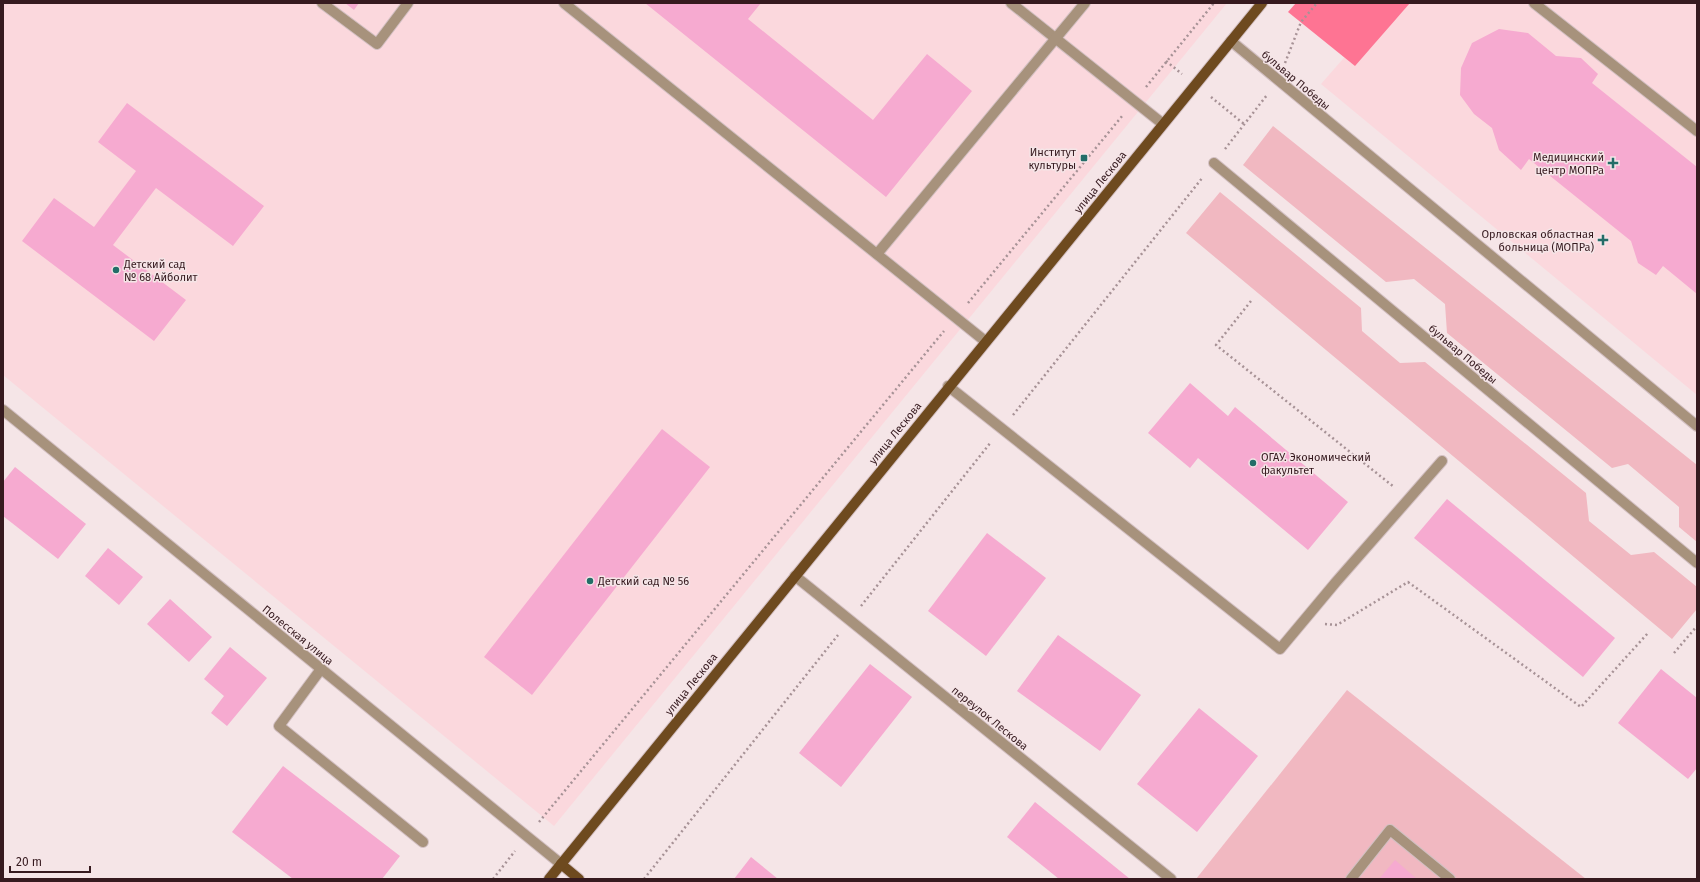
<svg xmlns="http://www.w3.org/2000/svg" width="1700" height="882" viewBox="0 0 1700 882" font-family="'Fira Sans',sans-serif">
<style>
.built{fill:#fbd8dd}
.green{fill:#f1b8c1}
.forest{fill:#fe7493}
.building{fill:#f6aad0}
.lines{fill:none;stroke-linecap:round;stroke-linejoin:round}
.minor-casing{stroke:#d3c0c3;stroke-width:12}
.major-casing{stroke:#d3c0c3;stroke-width:12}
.path{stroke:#a79296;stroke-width:2.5;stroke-dasharray:2 3;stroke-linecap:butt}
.minor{stroke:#a7927c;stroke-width:10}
.major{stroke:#6e4a1f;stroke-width:10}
.poi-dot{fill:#236d68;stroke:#f5e5e7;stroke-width:1.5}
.labels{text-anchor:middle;stroke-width:3;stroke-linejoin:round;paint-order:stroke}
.street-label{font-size:11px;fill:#361a1f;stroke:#f5e5e7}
.poi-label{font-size:11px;fill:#361a1f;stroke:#f5e5e7;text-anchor:end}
</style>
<rect width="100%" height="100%" fill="#f5e5e7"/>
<g class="built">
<path d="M3 3H1227L554 826 3 375Z"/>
<path d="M1392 3H1697V395L1321 84Z"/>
</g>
<g class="green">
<path d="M1273 126 1697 465V542L1679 527V507L1628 464 1612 468 1447 333 1445 304 1414 279 1386 282 1243 165Z"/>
<path d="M1220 192 1361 308 1362 331 1400 363 1425 362 1586 493 1589 521 1631 555 1654 552 1697 587V609L1672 639 1186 233Z"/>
<path d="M1347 690 1586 879H1196Z"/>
</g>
<path class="forest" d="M1296 3H1410L1355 66 1288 12Z"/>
<g class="building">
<path d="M345 3H359L354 10Z"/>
<path d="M645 3H761L748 19 873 120 927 54 972 91 886 197Z"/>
<path d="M1499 29 1528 33 1556 56 1581 58 1598 74 1592 83 1697 167V294L1663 266 1656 275 1638 263 1631 241 1529 159 1521 170 1499 150 1492 128 1474 114 1460 95 1461 68 1472 43Z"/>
<path d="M127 103 264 206 233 246 156 188 113 245 186 300 154 341 22 241 54 198 94 227 136 171 98 142Z"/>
<path d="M1190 383 1228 416 1235 407 1348 502 1308 550 1198 458 1190 468 1148 433Z"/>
<path d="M662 429 710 467 532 695 484 657Z"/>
<path d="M15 467 86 524 58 559 3 516V482Z"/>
<path d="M1447 499 1615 638 1583 677 1414 538Z"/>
<path d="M987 533 1046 578 986 656 928 611Z"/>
<path d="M108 548 143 577 119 605 85 576Z"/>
<path d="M170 599 212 637 189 662 147 624Z"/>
<path d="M1058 635 1141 695 1100 751 1017 691Z"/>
<path d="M230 647 267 678 227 726 211 713 224 696 204 679Z"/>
<path d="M870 664 912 697 841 787 799 753Z"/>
<path d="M1661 669 1697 698V768L1688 779 1618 723Z"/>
<path d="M1199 708 1258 756 1197 832 1137 784Z"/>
<path d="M283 766 400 856 382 879H293L232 832Z"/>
<path d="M1035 802 1130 879H1059L1007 837Z"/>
<path d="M751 857 778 879H734Z"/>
<path d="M1395 860 1417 879H1379Z"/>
</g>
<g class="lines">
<g class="minor-casing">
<g id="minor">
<path d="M322 3 377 44 408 3"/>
<path d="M564 3 985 341"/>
<path d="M1011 3 1163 124"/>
<path d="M1534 3 1697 131"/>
<path d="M1231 41 1697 426"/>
<path d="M1214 163 1697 563"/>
<path d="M877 254 1085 3"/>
<path d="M948 386 1280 649 1336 582 1442 461"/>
<path d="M3 410 561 864"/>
<path d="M795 576 1171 879"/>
<path d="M321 669 279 726 423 842"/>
<path d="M1351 879 1390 830 1450 879"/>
</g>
</g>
<g class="major-casing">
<g id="major">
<path d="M561 864 579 879"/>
<path d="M549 879 1262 3"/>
</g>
</g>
<g class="path">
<path d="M1166 61 1182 74"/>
<path d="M1285 63 1301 22 1317 3"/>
<path d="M1146 87 1214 3"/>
<path d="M1211 97 1244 124"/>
<path d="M1225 149 1267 95"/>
<path d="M1251 301 1216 345 1394 487"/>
<path d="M968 303 1123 115"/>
<path d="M1013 415 1203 177"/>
<path d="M861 606 991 442"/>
<path d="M1325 624 1337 625 1408 582 1581 707 1648 633"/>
<path d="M1674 653 1697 626"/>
<path d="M539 822 944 331"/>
<path d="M493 879 515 851"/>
<path d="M644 879 838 635"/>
</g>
<use href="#minor" class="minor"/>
<use href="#major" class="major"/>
</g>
<g class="poi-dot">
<rect x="1080" y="154" width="8" height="8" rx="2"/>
<path d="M1611 157h4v4h4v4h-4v4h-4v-4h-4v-4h4z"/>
<path d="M1601 234h4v4h4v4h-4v4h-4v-4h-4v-4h4z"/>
<circle cx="116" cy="270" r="4"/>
<circle cx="1253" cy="463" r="4"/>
<circle cx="590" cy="581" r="4"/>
</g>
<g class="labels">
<g class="street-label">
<text transform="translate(1296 80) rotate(40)" y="4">бульвар Победы</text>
<text transform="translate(1100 182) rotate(-51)" y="4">улица Лескова</text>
<text transform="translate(1463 354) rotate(40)" y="4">бульвар Победы</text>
<text transform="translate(895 433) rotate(-51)" y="4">улица Лескова</text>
<text transform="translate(298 635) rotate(39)" y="4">Полесская улица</text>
<text transform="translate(691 684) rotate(-51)" y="4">улица Лескова</text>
<text transform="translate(990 718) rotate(39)" y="4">переулок Лескова</text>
</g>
<g class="poi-label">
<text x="1076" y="156">Институт<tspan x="1076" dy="13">культуры</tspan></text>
<text x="1604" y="161">Медицинский<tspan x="1604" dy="13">центр МОПРа</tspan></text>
<text x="1594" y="238">Орловская областная<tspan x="1594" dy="13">больница (МОПРа)</tspan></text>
<text x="124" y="268" text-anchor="start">Детский сад<tspan x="124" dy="13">№ 68 Айболит</tspan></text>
<text x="1261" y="461" text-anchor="start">ОГАУ. Экономический<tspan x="1261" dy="13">факультет</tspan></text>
<text x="598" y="585" text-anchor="start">Детский сад № 56</text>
</g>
</g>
<rect width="1700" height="882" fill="none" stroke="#361a1f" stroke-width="8"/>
<path d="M10 866v6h80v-6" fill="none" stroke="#361a1f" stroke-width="2"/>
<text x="16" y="866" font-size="12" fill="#361a1f" stroke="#f5e5e7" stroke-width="3" paint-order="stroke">20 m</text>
</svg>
